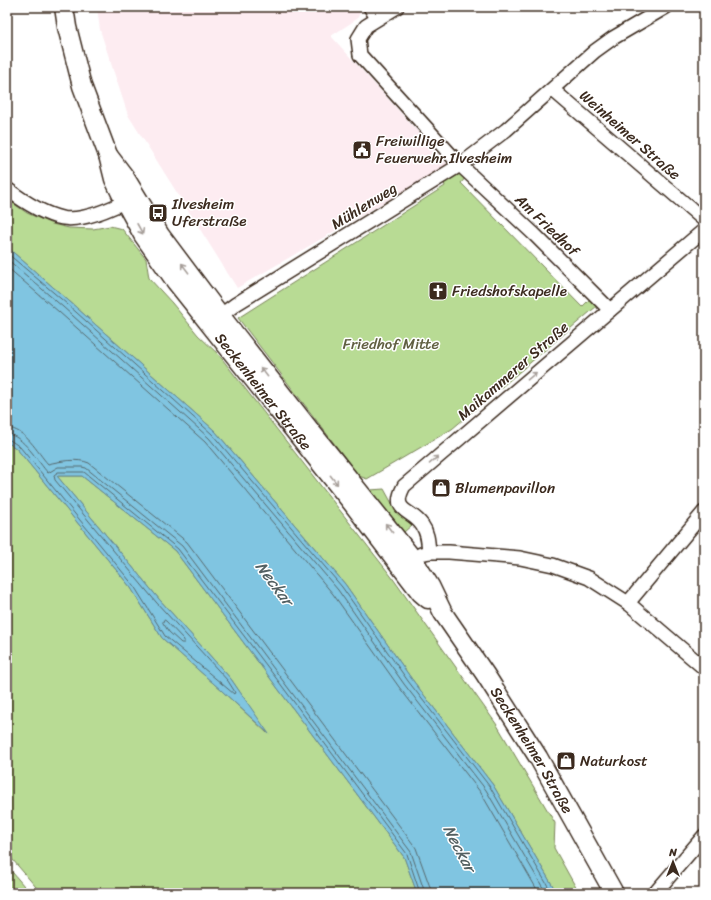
<svg xmlns="http://www.w3.org/2000/svg" width="711" height="900" viewBox="0 0 711 900" font-family="Sriracha,sans-serif">
<style>
.built{fill:#fdecf1}
.green{fill:#b8db94;stroke:#7a8259}
.water{fill:#80c5e1;stroke:#648793}
.lines{fill:none;stroke-linecap:round;stroke-linejoin:round}
.shore{stroke:#57686c;stroke-width:1}
.minor-casing{stroke:#3b2a1e;stroke-width:16}
.secondary-casing{stroke:#3b2a1e;stroke-width:21}
.minor{stroke:#fff;stroke-width:13}
.secondary{stroke:#fff;stroke-width:18}
.oneway{stroke:#a79f9a}
.labels{text-anchor:middle;stroke-width:3;stroke-linejoin:round;paint-order:stroke}
.street-label{font-size:15px;fill:#3b2a1e;stroke:#fff}
.poi-label{font-size:15px;fill:#3b2a1e;stroke:#fff;text-anchor:start}
.park-label{font-size:15px;fill:#605f41;stroke:#fff}
.water-label{font-size:16px;font-style:italic;fill:#536062;stroke:#fff}
</style>
<rect width="100%" height="100%" fill="#fff"/>
<filter id="ink" filterUnits="userSpaceOnUse"><feTurbulence type="fractalNoise" baseFrequency=".025" numOctaves="2"/><feDisplacementMap in="SourceGraphic" scale="8" xChannelSelector="R" yChannelSelector="G"/><feConvolveMatrix kernelMatrix="1 2 1 2 8 2 1 2 1" color-interpolation-filters="sRGB"/></filter>
<g filter="url(#ink)">
<path class="built" d="M97 7H363L357 19 331 36 448 165 237 288 128 115 100 30Z"/>
<g class="green">
<path d="M461 173 467 176 461 183 582 307 590 299 597 306 452 429 367 479 359 476 238 318 445 186 444 183Z"/>
<path d="M7 199 27 213 52 224 69 228 93 229 110 226 122 229 146 259 149 278 172 303 198 335 219 355 391 576 497 725 555 823 554 848 579 893H557L493 785 411 678 345 584 215 431 69 301 7 247Z"/>
<path d="M7 442 17 449 131 588 162 638 221 690 267 733 231 679 159 599 57 476H82L175 551 404 857 417 893H41L7 853Z"/>
<path d="M384 489 395 509 412 525 404 532 370 490Z"/>
<path d="M7 866 30 893H7Z"/>
</g>
<path class="water" d="M7 247 69 301 215 431 345 584 411 678 493 785 557 893H417L404 857 175 551 82 476H57L159 599 231 679 269 734 221 690 162 638 131 588 17 449 7 442Z"/>
<g class="lines">
<g class="shore">
<path d="M7 253 67 304 212 434 342 587 408 681 490 787 552 893"/>
<path d="M7 259 63 307 209 438 338 590 404 684 486 790 546 893"/>
<path d="M7 267 59 312 205 442 333 594 399 687 481 793 539 893"/>
<path d="M7 428C26 429 37 452 48 464 60 461 78 458 89 463L187 542 416 848 430 887 431 893"/>
<path d="M7 434C23 435 38 462 48 473L58 467H82L86 468 182 546 411 852 425 893"/>
<path d="M7 439 10 440 20 447 134 586 165 636 234 694 235 692 228 681 156 602 55 480 54 475 58 472H84L178 549 279 682 407 854 420 893"/>
<path d="M164 620 166 621 184 640V643H181L169 632 163 623Z"/>
</g>
<g class="minor-casing">
<g id="minor">
<path d="M370 7 377 18"/>
<path d="M397 7 366 26 358 39 360 55 460 165 535 235 610 310"/>
<path d="M553 90 704 220"/>
<path d="M7 189C23 201 42 214 62 218 83 222 113 208 132 198"/>
<path d="M213 321 236 304 460 165 506 130 595 51 613 38 666 7"/>
<path d="M429 552C428 542 428 533 422 525 411 509 390 512 404 486L704 230"/>
<path d="M421 554 429 552H449L520 558 553 565 589 578 628 603 704 668"/>
<path d="M628 603 704 512"/>
<path d="M655 893 704 836"/>
</g>
</g>
<g class="secondary-casing">
<g id="secondary">
<path id="s1" d="M64 7 67 27 82 86 108 155 114 179 125 202 143 235 176 282 352 503 421 593 428 599"/>
<path id="s2" d="M108 155 124 176 160 235 220 315 313 434 413 559 430 586 443 613 485 674 538 757 614 893"/>
</g>
</g>
<use href="#minor" class="minor"/>
<use href="#secondary" class="secondary"/>
</g>
<defs><path id="oneway-shaft" d="M-6 0H5M1.5-3L5.5 0L1.5 3" fill="none" stroke-width="1.6" stroke-linecap="round" stroke-linejoin="round"/></defs>
<g class="oneway">
<use href="#oneway-shaft" transform="translate(140 229) rotate(61)"/>
<use href="#oneway-shaft" transform="translate(185 268) rotate(-127)"/>
<use href="#oneway-shaft" transform="translate(264 372) rotate(-128)"/>
<use href="#oneway-shaft" transform="translate(532 376) rotate(-40)"/>
<use href="#oneway-shaft" transform="translate(434 460) rotate(-41)"/>
<use href="#oneway-shaft" transform="translate(334 480) rotate(52)"/>
<use href="#oneway-shaft" transform="translate(389 528) rotate(-128)"/>
</g>
</g>
<defs>
<g id="civic-square" transform="scale(1)"><rect x="-9" y="-9" width="18" height="18" rx="4" fill="#3b2a1e" stroke="#fff"/><path d="M-.6-6.5H3V-4.5H.6V-3L4-1V1h2V6H-6V1h2V-1L-.6-3ZM-1.2 2.5V6h2.4V2.5Z" fill="#fff"/></g>
<g id="bus-square" transform="scale(1)"><rect x="-9" y="-9" width="18" height="18" rx="4" fill="#3b2a1e" stroke="#fff"/><path d="M-5-6H5V4H4V6H2V4H-2V6H-4V4H-5ZM-3.5-4V0h7V-4ZM-3.5 1.2v1.5H-2V1.2ZM2 1.2v1.5H3.5V1.2Z" fill="#fff"/></g>
<g id="church-square" transform="scale(1)"><rect x="-9" y="-9" width="18" height="18" rx="4" fill="#3b2a1e" stroke="#fff"/><path d="M-1.2-6h2.4v3.5h3.3v2.4h-3.3V6h-2.4V-.1h-3.3v-2.4h3.3Z" fill="#fff"/></g>
<g id="shop-square" transform="scale(1)"><rect x="-9" y="-9" width="18" height="18" rx="4" fill="#3b2a1e" stroke="#fff"/><path d="M-5-2.5h2.3a2.7 3.5 0 0 1 5.4 0H5L5.5 6h-11ZM-1.5-2.5h3a1.5 2.3 0 0 0-3 0Z" fill="#fff"/></g>
</defs>
<g fill-rule="evenodd">
<use href="#civic-square" x="362" y="150"/>
<use href="#bus-square" x="158" y="213"/>
<use href="#church-square" x="438" y="291"/>
<use href="#shop-square" x="441" y="488"/>
<use href="#shop-square" x="566" y="761"/>
</g>
<g class="labels">
<g class="street-label">
<text transform="translate(630 135) rotate(41)" y="5">Weinheimer Straße</text>
<text transform="translate(364 206) rotate(-32)" y="5">Mühlenweg</text>
<text transform="translate(547 225) rotate(44)" y="5">Am Friedhof</text>
<text transform="translate(513 371) rotate(-41)" y="5">Maikammerer Straße</text>
<text dy="5" stroke="none"><textPath href="#s1" startOffset="440">Seckenheimer Straße</textPath></text>
<text dy="5" stroke="none"><textPath href="#s2" startOffset="732">Seckenheimer Straße</textPath></text>
</g>
<g class="poi-label">
<text x="376" y="146">Freiwillige<tspan x="376" dy="17">Feuerwehr Ilvesheim</tspan></text>
<text x="172" y="209">Ilvesheim<tspan x="172" dy="17">Uferstraße</tspan></text>
<text x="452" y="296">Friedshofskapelle</text>
<text x="455" y="493">Blumenpavillon</text>
<text x="580" y="766">Naturkost</text>
</g>
<g class="park-label">
<text x="391" y="349">Friedhof Mitte</text>
</g>
<g class="water-label">
<text transform="translate(275 583) rotate(53)" y="6">Neckar</text>
<text transform="translate(460 848) rotate(62)" y="6">Neckar</text>
</g>
</g>
<rect width="711" height="900" fill="none" stroke="#fff" stroke-width="24"/>
<rect x="12" y="12" width="687" height="876" fill="none" stroke="#3b2a1e" stroke-width="1.5" filter="url(#ink)"/>
<g transform="translate(673 862)" stroke="#ffffff" stroke-width="3" paint-order="stroke">
<path d="M0-3L7 15L0 10L-7 15Z" fill="#3b2a1e"/>
<text y="-6" font-size="11" font-weight="bold" text-anchor="middle" fill="#3b2a1e">N</text>
</g>
</svg>
